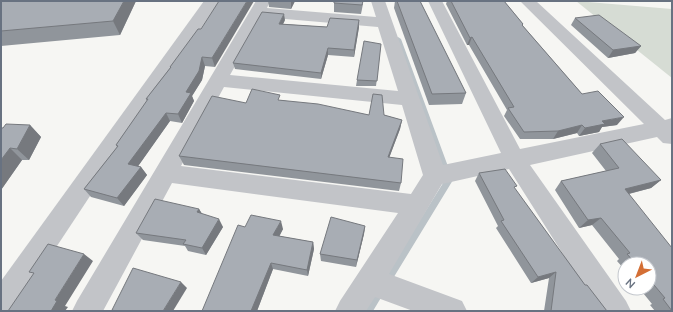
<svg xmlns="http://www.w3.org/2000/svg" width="673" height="312" viewBox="0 0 673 312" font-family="'Nunito Sans',sans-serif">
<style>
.green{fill:#d6dcd4}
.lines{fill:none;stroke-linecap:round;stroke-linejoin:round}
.stream{fill:#bac2c7;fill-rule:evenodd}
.minor{fill:#c2c4c8;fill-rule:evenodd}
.tertiary{fill:#c2c4c8;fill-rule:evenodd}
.wall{fill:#90959b}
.shaded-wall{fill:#76797e}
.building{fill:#a8adb4;stroke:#76797e}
</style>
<rect width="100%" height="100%" fill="#f6f6f3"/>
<path class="green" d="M576 1 672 9V78Z"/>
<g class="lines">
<g class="stream">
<path d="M398 37 401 39 453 180 389 285 386 286 383 285 382 282 383 279 445 180 395 39Z"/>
<path d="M381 287 384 288 385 291 373 311H363L378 288Z"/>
</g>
<path class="minor" d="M256 1H270L267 8 376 17 371 1H385L443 165 501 153 428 1H442L520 149 644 124 520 1H536L665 120 672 118V144L663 143 657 137 530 165 626 301 631 311H599L509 169 442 184 389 274 462 301 467 311H413L375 297 366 311H335L340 301 398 213 172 183 103 311H72L77 301ZM262 17 378 27 398 91 230 75ZM224 87 402 105 423 175 411 194 181 166Z"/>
<path class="tertiary" d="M204 1H219L14 311H1V281Z"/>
</g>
<g class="wall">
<path d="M1 1H136L120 35 1 46Z"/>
<path d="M219 1 215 67 205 66 202 80 192 96 194 101 182 123 170 121 138 166 141 167 147 175 124 206 91 197 84 189 117 147 116 145 147 101 146 99 170 68V67L201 29Z"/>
<path d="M268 1H295L291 9 269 7Z"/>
<path d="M395 1H420L466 93 462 104 429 105 394 8Z"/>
<path d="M447 1H504L523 24V26L582 94 617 125 602 127 599 132 579 136 577 133 553 139H520L504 116 507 110 469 45H467L446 4Z"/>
<path d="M334 3 363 4 361 14 334 12Z"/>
<path d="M575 18 641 46 635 53 608 58 571 25Z"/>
<path d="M285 20 283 24 327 27H359L354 57 328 55 321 79 235 69 233 63Z"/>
<path d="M381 44 376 86H356L357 80Z"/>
<path d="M281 100 369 115H384L402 120 400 129 389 158 401 183 399 191 184 165 179 156Z"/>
<path d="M30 125 41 137 29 160H22L1 190V128Z"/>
<path d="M600 144 661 180 651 188 629 194 672 311H655L650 305 652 304 639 288H649V264H625V270L617 261 619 259 592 225 579 228 555 190 561 181 606 171 592 153Z"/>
<path d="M479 173 515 189 585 285 607 311H544L549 278 531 283 496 228 498 226 475 181Z"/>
<path d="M199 209 202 214 223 227 206 255 188 251 185 246 143 240 136 233Z"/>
<path d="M365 226 364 234 356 267 321 261 320 254Z"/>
<path d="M245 227 283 229 279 236 313 242 314 249 308 276 273 269 257 311H202Z"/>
</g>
<g class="shaded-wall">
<path d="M124 1H136L120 35 113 21Z"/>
<path d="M247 1H254L215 67 212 58Z"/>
<path d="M291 1H295L291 9Z"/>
<path d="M284 14 285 20 280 30 279 24Z"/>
<path d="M359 20V27L354 57V50Z"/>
<path d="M472 37 469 45H467L470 38Z"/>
<path d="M641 46 635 53 608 58 613 50Z"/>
<path d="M328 48V55L321 79V73Z"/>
<path d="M202 57 205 66 202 80 192 96 194 101 182 123 178 114 186 92Z"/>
<path d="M166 113 170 121 134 172 128 164Z"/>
<path d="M624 117 617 125 602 127 599 132 579 136 585 128 602 121Z"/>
<path d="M402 120 400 129 386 166 388 157Z"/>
<path d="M30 125 41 137 29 160 17 149Z"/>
<path d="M582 125 577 133 553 139 558 131Z"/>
<path d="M10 148 22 160 1 190V160Z"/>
<path d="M141 167 147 175 124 206 117 198Z"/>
<path d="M661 180 651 188 616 197 625 189Z"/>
<path d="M199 209 204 217 197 212Z"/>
<path d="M601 218 592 225 579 228 588 220Z"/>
<path d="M219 219 223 227 206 255 202 248Z"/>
<path d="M281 221 283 229 276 243 273 235Z"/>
<path d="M365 226 364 234 356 267 357 260Z"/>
<path d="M313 242 314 249 308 276 307 270Z"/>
<path d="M84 254 93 261 65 306 68 307 65 311H51L55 300Z"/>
<path d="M271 263 273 269 257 311H251Z"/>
<path d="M556 272 549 278 531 283 538 277Z"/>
<path d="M181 282 187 288 173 311H163Z"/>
</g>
<g class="building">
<path d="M1 1H124L113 21 1 31Z"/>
<path d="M219 1H247L212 58 202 57 199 71 186 92 191 93 178 114 166 113 128 164 141 167 117 198 84 189 118 146 116 145 148 99H146L171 67H170L198 29H201Z"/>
<path d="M334 1H363L362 5 334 3Z"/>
<path d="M397 1H420L466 93 432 94Z"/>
<path d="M451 1H504L523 24 522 25 582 94 598 91 624 117 602 121 605 124 585 128 582 125 558 131 524 132 508 108 514 107 472 37 470 38Z"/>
<path d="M262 12 284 14 279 24 327 27 330 18 359 20 354 50 328 48 321 73 233 63Z"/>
<path d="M599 15 641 46 613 50 575 18Z"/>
<path d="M364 41 381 44 377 81 357 80Z"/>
<path d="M252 89 280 95 278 100 318 104 369 115 373 94 382 95 384 115 402 120 388 157 403 159 401 183 179 156 212 96 246 103Z"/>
<path d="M6 124 30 125 17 149 10 148 1 160V128H3Z"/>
<path d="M622 139 661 180 625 189 672 248V311L663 299 665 298 649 279V264H636L627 254 630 253 601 218 588 220 561 181 619 168 600 144Z"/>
<path d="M505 169 517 186 514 187 585 285H587L607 311H551L556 272 538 277 501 221 504 220 479 173Z"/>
<path d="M155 199 199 209 197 212 219 219 202 248 183 244 186 240 136 233Z"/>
<path d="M251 215 281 221 273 235 313 242 307 270 271 263 251 311H202L238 225 245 227Z"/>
<path d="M331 217 365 226 357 260 320 254Z"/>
<path d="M48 244 84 254 55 300 57 301 51 311H8L34 273 29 272Z"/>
<path d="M133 268 181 282 163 311H116L112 310Z"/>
</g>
<rect width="673" height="312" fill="none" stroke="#687281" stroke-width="4"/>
<g transform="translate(637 276) rotate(222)"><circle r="19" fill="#ffffff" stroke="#c3c7cd"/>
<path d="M0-3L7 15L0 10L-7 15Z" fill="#d46f35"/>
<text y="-6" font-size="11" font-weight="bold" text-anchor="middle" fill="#687281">N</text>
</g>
</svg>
